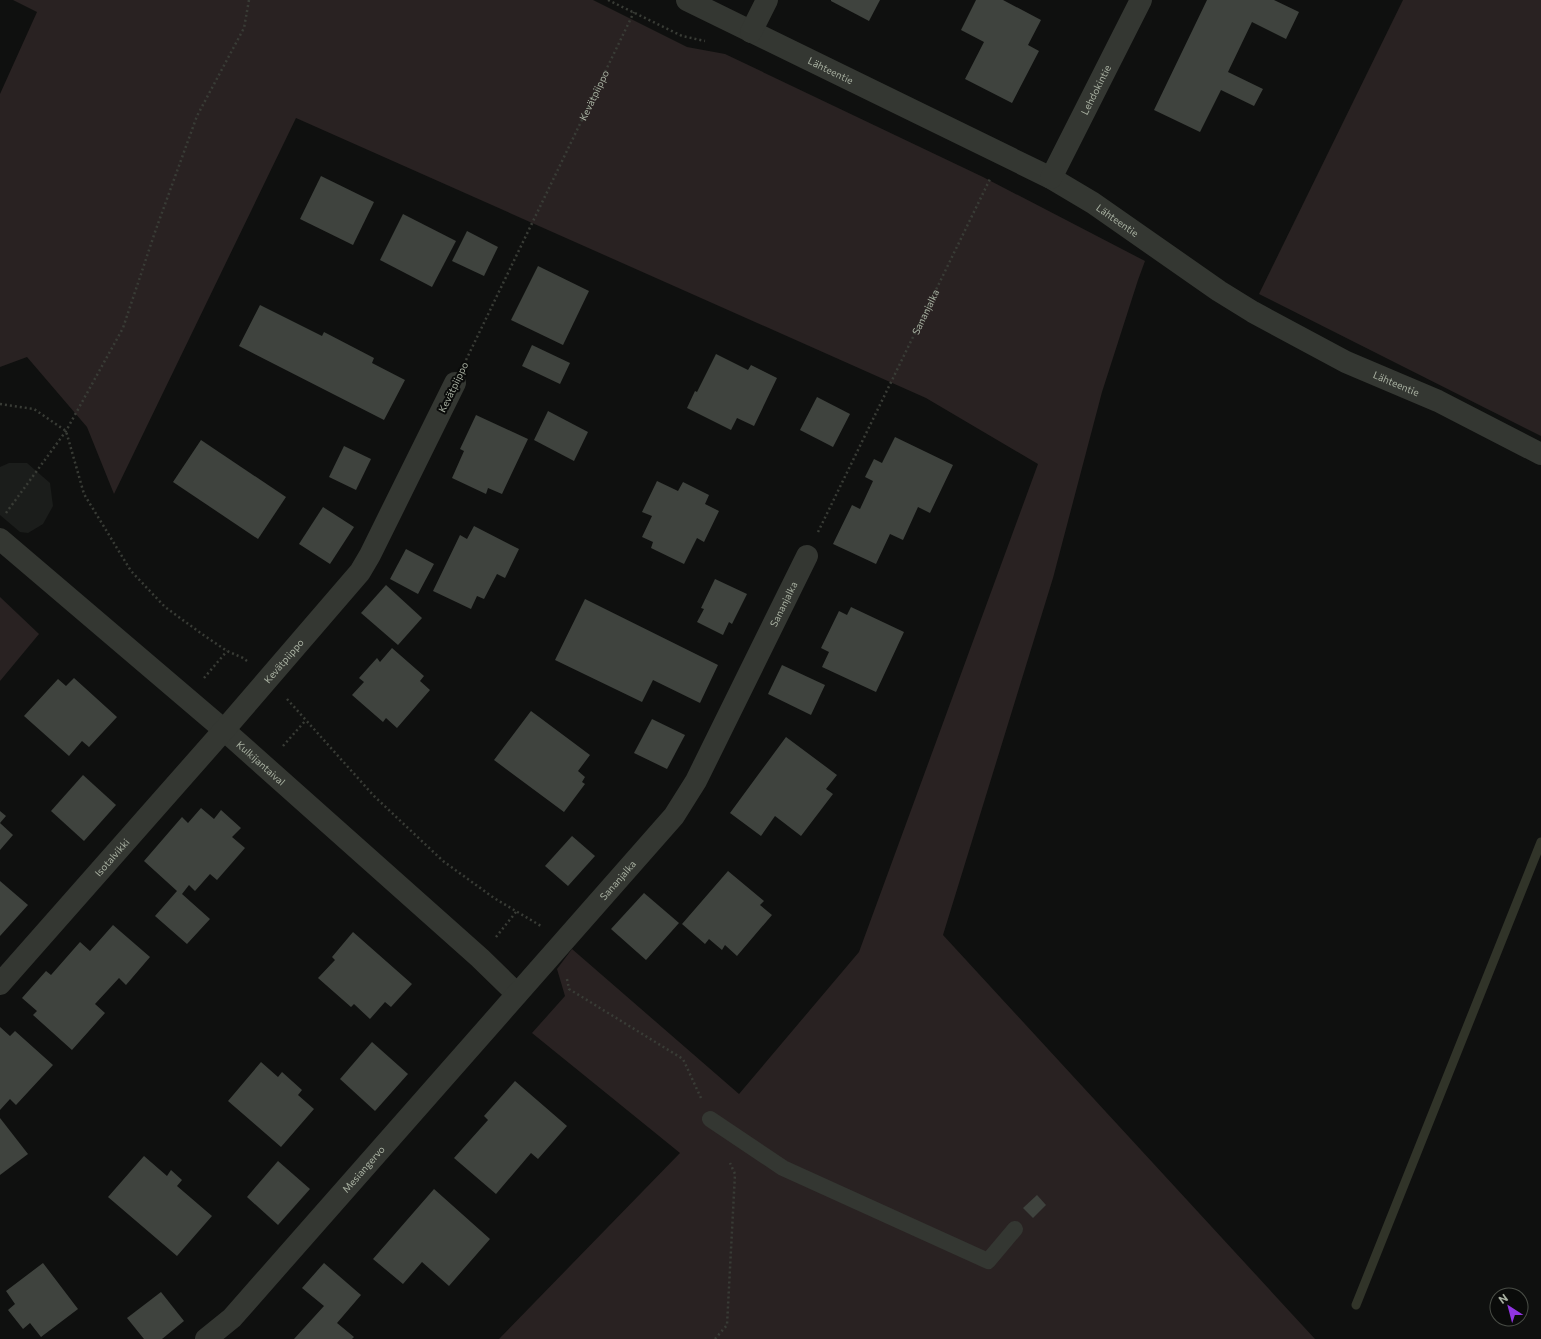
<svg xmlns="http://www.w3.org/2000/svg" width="1541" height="1339" viewBox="0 0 1541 1339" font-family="Commissioner,sans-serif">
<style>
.built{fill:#1b1d1b}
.green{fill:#292222}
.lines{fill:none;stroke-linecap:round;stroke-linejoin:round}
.stream{stroke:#313429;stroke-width:9}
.building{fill:#3f433e}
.path{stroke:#393c36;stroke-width:2.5;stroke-dasharray:2 3;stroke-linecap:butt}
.lane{stroke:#343732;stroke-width:16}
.street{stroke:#343732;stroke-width:22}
.labels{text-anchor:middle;stroke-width:4;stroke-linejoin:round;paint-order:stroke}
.street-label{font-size:10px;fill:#a8b0a1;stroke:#0a0b0a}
</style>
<rect width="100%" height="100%" fill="#0f100f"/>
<path class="built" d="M9 463H27L50 483 53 506 43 524 28 533 20 532 0 515V467Z"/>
<g class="green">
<path d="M13 0H593L687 47 725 54 983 177 1145 261 1138 280 1102 392 1053 578 943 935 1315 1339H499L680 1153 532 1033 565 996 557 969 572 949 739 1094 859 952 1038 464 926 398 296 118 114 494 87 427 27 357 0 367V94L37 12Z"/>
<path d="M1403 0H1541V436L1259 294Z"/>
<path d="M0 597 39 634 0 681Z"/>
</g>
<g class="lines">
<path class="stream" d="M1356 1305 1541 842"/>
</g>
<g class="building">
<path d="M831 0H880L869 21 831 1Z"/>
<path d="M976 0H1003L1041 20 1028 45 1039 51 1012 103 965 79 984 42 961 30Z"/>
<path d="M1207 0H1274L1299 12 1286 39 1252 22 1228 72 1263 89 1254 106 1221 90 1200 132 1154 110Z"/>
<path d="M321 176 374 202 353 245 300 219Z"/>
<path d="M403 214 456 241 432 287 380 260Z"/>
<path d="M467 231 498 247 484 276 452 261Z"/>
<path d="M538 266 589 291 563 345 511 320Z"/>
<path d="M260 305 322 336 324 332 374 358 372 363 405 380 384 420 239 346Z"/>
<path d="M532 345 570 363 560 384 522 366Z"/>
<path d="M716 354 748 370 751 365 777 378 754 426 737 418 731 430 687 408 695 391 697 392Z"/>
<path d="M817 397 850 414 833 447 800 430Z"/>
<path d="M548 411 588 432 574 461 534 440Z"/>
<path d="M476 415 528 439 502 494 488 488 486 494 452 478 464 451 460 449Z"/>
<path d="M895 437 953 465 930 513 918 507 903 540 890 534 876 564 833 544 852 505 860 509 873 481 865 477 874 459 882 463Z"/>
<path d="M201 440 286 497 258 539 173 482Z"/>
<path d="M344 446 371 459 356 490 329 477Z"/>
<path d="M657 481 678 491 683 482 709 495 705 504 719 511 704 542 697 538 684 564 651 548 653 542 642 537 652 516 642 512Z"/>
<path d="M323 507 354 527 330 564 299 544Z"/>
<path d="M474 526 519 549 505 578 497 574 484 599 477 596 471 609 433 591 460 535 467 539Z"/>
<path d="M406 549 434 564 418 594 390 579Z"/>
<path d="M715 579 747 594 732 624 729 622 723 635 697 622 704 609 701 608Z"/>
<path d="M386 585 422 618 398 645 361 613Z"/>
<path d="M585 599 718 665 700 703 653 680 642 702 555 660Z"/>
<path d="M851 607 904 632 876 692 822 667 829 652 821 648 839 611 847 615Z"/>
<path d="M392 648 424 676 420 681 430 690 397 728 386 718 383 722 352 695 364 682 359 678 377 658 380 662Z"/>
<path d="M782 665 825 685 811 715 768 694Z"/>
<path d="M74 678 117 717 89 747 82 741 69 756 24 716 58 679 66 686Z"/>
<path d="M531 711 590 755 578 771 585 777 582 782 585 784 564 812 494 760Z"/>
<path d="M652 719 685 735 667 769 634 753Z"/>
<path d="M786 737 837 775 826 789 833 794 801 836 775 816 761 836 730 813Z"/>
<path d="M83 775 116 805 84 841 51 811Z"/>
<path d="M201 808 214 819 221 810 241 828 232 837 245 848 217 880 210 874 195 891 189 885 182 894 210 919 187 944 155 916 177 891 144 861 182 817 188 823Z"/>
<path d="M0 811 6 816 0 823Z"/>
<path d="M0 823 13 835 0 850Z"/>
<path d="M572 836 595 856 568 886 545 866Z"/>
<path d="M728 871 764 901 760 905 772 915 737 956 725 945 722 950 709 939 705 944 682 924Z"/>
<path d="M0 881 28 905 0 936Z"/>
<path d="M644 893 679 923 646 960 611 929Z"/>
<path d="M113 925 150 957 126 985 119 978 95 1004 105 1013 72 1050 33 1015 37 1011 22 998 46 971 51 975 80 942 90 951Z"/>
<path d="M353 932 412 984 391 1007 385 1002 370 1019 354 1004 351 1007 318 978 335 960 332 957Z"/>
<path d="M0 1027 10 1036 15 1031 53 1065 16 1105 10 1099 0 1110Z"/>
<path d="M372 1042 408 1074 375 1111 340 1079Z"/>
<path d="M261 1062 278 1077 282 1072 302 1090 298 1095 314 1109 281 1147 228 1101Z"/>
<path d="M515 1081 567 1126 538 1159 531 1153 496 1194 454 1158 488 1120 484 1116Z"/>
<path d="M0 1118 28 1154 0 1175Z"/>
<path d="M144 1156 167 1176 171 1170 182 1180 177 1186 212 1216 177 1256 108 1197Z"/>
<path d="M278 1161 310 1189 278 1225 247 1197Z"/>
<path d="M434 1189 490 1239 449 1286 422 1262 403 1284 373 1259Z"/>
<path d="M1037 1195 1046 1205 1033 1218 1023 1208Z"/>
<path d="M43 1263 78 1309 41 1337 30 1323 23 1329 8 1310 15 1304 6 1291Z"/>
<path d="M324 1263 361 1295 337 1323 354 1337 352 1339H294L324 1306 302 1288Z"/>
<path d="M161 1292 184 1321 162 1339H144L127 1318Z"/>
</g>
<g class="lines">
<g class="path">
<path d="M608 0 682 36 705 41"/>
<path id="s1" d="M466 360 634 12"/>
<path d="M0 404 34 409 66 431 84 494 131 571 165 607 202 634 227 651 243 658 247 661"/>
<path d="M6 513 66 431 123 328 155 232 197 116 244 28 249 0"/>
<path id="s2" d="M818 532 990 179"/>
<path d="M204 678 227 651"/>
<path d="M287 699 374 796 443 861 494 898 541 926"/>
<path d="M283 746 306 720"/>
<path d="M496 937 516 912"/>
<path d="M567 979 569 989 683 1059 701 1098"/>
<path d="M715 1339 727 1325 735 1174 730 1163"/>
</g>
<path class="lane" d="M710 1119 783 1168 988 1261 1015 1229"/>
<g class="street">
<path id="s3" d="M687 0 1051 178 1093 203 1219 291 1253 312 1346 362 1438 401 1541 454"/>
<path d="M751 32 767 0"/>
<path id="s4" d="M1051 178 1141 0"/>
<path id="s5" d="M0 539 224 730 480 958 517 994"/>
<path id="s6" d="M0 984 224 730 360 572 370 555 455 383"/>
<path id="s7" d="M206 1339 232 1318 674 816 696 781 807 556"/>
</g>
</g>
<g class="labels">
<g class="street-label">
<text dy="4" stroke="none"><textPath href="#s3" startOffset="160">Lähteentie</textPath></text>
<text dy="4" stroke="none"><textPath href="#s4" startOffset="99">Lehdokintie</textPath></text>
<text dy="4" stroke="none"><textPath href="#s1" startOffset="294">Kevätpiippo</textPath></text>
<text dy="4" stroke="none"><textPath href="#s3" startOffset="484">Lähteentie</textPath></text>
<text dy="4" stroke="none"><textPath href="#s2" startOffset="245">Sananjalka</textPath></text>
<text dy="4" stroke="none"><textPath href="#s3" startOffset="808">Lähteentie</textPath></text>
<text transform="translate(453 387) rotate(-64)" y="4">Kevätpiippo</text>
<text dy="4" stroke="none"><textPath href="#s7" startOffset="941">Sananjalka</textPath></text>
<text dy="4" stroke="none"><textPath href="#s6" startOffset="430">Kevätpiippo</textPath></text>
<text dy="4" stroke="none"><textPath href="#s5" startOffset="344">Kulkijantaival</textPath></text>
<text dy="4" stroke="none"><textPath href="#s6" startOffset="169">Isotalvikki</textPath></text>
<text dy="4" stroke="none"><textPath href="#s7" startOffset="617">Sananjalka</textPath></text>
<text dy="4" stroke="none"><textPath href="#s7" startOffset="232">Mesiangervo</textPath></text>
</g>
</g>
<g transform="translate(1509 1307) rotate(324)"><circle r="19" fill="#0a0b0a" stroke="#494d46"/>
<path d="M0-3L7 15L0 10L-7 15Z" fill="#9135e2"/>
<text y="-6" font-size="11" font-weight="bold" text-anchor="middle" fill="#a8b0a1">N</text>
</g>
</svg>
